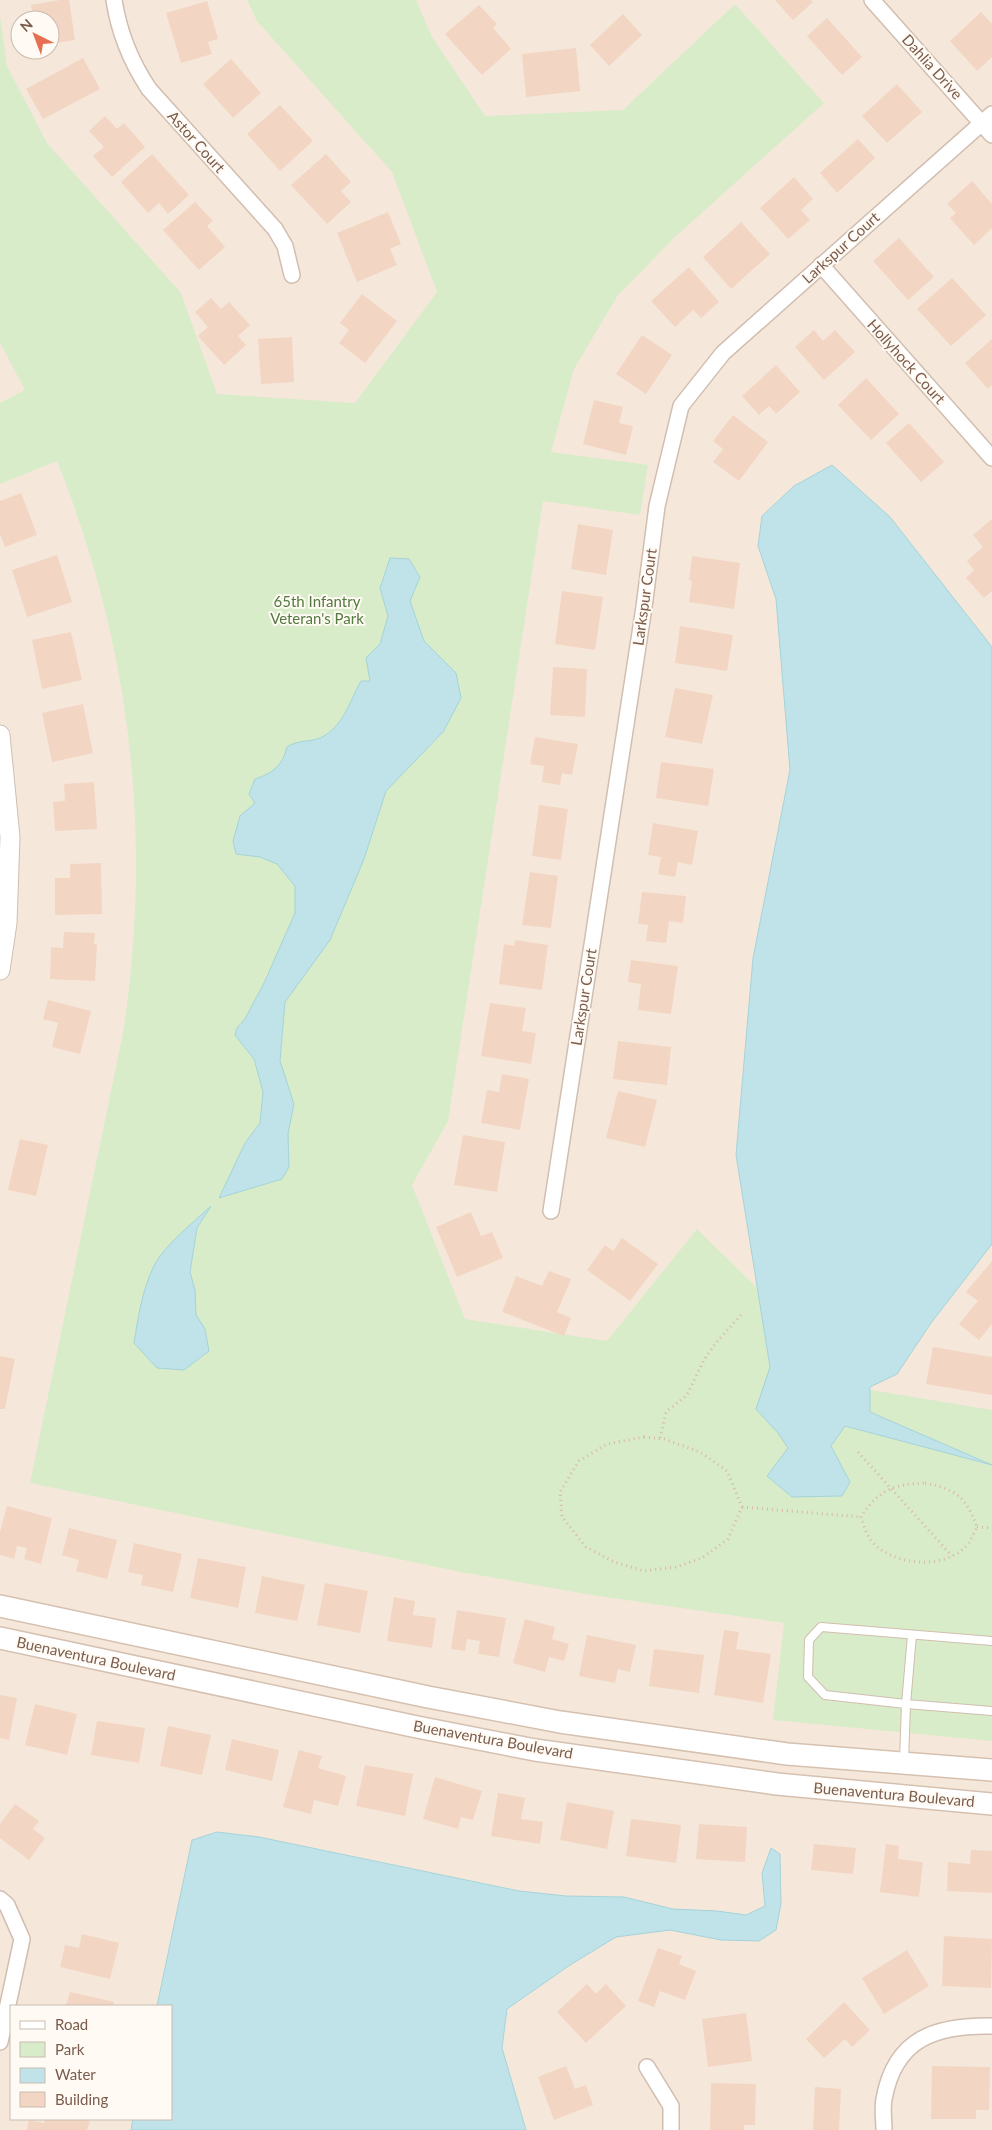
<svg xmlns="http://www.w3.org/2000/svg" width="992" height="2130" viewBox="0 0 992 2130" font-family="Lato,sans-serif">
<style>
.residential{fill:#f5e8da;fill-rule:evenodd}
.green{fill:#d8ecc9}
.water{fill:#bfe3e8;stroke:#a5d3da}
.building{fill:#f3d5c3}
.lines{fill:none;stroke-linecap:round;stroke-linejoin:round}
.service-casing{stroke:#d1beb0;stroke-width:10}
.minor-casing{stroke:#d1beb0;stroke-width:18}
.tertiary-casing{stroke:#d1beb0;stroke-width:21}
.secondary-casing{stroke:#d6c0b0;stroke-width:24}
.path{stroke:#d9b8a5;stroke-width:3;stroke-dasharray:1 4;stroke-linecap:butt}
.service{stroke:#fff;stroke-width:8}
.minor{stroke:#fff;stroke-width:15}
.tertiary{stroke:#fff;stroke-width:19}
.secondary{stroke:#fff;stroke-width:21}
.labels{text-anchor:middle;stroke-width:4;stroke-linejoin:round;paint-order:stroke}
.street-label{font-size:15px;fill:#7a5c4d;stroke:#fffaf3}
.park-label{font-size:15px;fill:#537a41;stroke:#fffaf3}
</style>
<rect width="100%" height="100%" fill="#fdf6ec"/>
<path class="residential" d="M0 0H992V2130H0ZM20 20H50V50H20ZM11 2006H171V2119H11Z"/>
<path class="green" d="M247 0H416L432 37 485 116 623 110 735 4 824 103 675 237 618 295 574 369 551 452 648 465 640 515 543 501 448 1121 412 1185 465 1319 607 1341 697 1229 859 1388 992 1410V1741L773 1720 784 1623 592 1595 461 1572 30 1483 123 1033C153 836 131 646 57 461L0 484V403L25 390 0 343V16L7 66 47 143 181 293 217 394 355 403 437 292 392 172 257 21Z"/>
<g class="water">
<path d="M832 465 890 517 992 647V1244L931 1323 897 1374 870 1387V1412L992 1465 845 1426 831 1446 850 1482 842 1496 792 1497 767 1476 788 1448 778 1433 756 1409 770 1367 736 1155 753 958 790 770 776 599 758 546 762 516 794 486Z"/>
<path d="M390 558 409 559 420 577 410 601 424 641 456 673 461 698 443 732 386 791 364 859 330 940 285 1002 280 1061 294 1104 288 1134 289 1167 282 1179 219 1198 245 1143 260 1123 263 1092 254 1059 235 1035 237 1028 245 1019 265 981 295 913V886L277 864 260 857 236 854 233 841 240 816 255 803 249 794 255 779C272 774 283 765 287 747 298 739 313 743 324 736 345 723 350 700 361 681H370L366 658 380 644 388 616 380 588Z"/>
<path d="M211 1206 197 1228 190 1272 195 1290 196 1315 205 1329 209 1351 184 1370 157 1368 134 1343C138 1318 142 1291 153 1268 162 1247 194 1222 211 1206Z"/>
<path d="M217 1832 259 1837 519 1891 566 1896 624 1897 673 1909 717 1911 746 1915 765 1906 762 1873 771 1848 780 1854 781 1904 776 1930 759 1941 721 1940 670 1930 616 1937 570 1965 507 2009 502 2048 526 2130H131L133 2119H171V2006H157L192 1840Z"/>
</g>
<g class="building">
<path d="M60 0H69L75 40 50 44V20L19 19 33 17 31 5Z"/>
<path d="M775 0H811L813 2 793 20Z"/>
<path d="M207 1 218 39 208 42 212 54 181 63 166 13Z"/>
<path d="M479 5 497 24 493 28 511 49 482 75 445 34Z"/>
<path d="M981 12 992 24V57L977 71 950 41Z"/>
<path d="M623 14 642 35 609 66 590 45Z"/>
<path d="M827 18 862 57 842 75 807 36Z"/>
<path d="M576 48 580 91 526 97 522 54Z"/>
<path d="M83 58 100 89 43 119 26 89Z"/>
<path d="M231 59 261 93 233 118 203 84Z"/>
<path d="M897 84 922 112 887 143 862 116Z"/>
<path d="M280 105 313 141 280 171 247 134Z"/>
<path d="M105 116 117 129 124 123 145 147 112 177 93 156 104 147 89 131Z"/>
<path d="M858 139 875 158 837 193 820 173Z"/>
<path d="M152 154 189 195 168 214 159 203 148 213 121 182Z"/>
<path d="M326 154 351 182 341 191 351 202 327 224 291 185Z"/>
<path d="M794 177 813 199 801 210 810 220 788 239 760 208Z"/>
<path d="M972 181 992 204V228L974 245 950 218 956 213 947 204Z"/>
<path d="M195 202 213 221 207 226 225 247 199 270 163 230Z"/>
<path d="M388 212 401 244 390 249 397 265 357 282 337 233Z"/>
<path d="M741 222 770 254 731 289 703 257Z"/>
<path d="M899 238 934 277 908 300 873 261Z"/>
<path d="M689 267 719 302 701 318 693 310 675 327 651 301Z"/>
<path d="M952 278 986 315 951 346 917 309Z"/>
<path d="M362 294 397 321 365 363 339 343 349 330 340 323Z"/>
<path d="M211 298 221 309 229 302 250 325 238 336 246 345 224 365 198 336 208 327 195 312Z"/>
<path d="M814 330 823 341 835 330 855 352 824 380 795 347Z"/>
<path d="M642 335 672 355 646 394 616 374Z"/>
<path d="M292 337 294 382 261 384 258 339Z"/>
<path d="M992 339V385L988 389 965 363Z"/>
<path d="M776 365 800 392 776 414 769 406 759 415 742 396Z"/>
<path d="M866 378 899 414 871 440 838 405Z"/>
<path d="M594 400 623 407 619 423 633 426 626 455 583 444Z"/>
<path d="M733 415 768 442 739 481 713 462 723 449 713 441Z"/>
<path d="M909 423 944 462 921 482 886 443Z"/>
<path d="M21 493 37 535 5 547 0 534V501Z"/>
<path d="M992 519V591L984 598 966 578 974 570 967 561 983 547 973 535Z"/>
<path d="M578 524 613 530 606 575 571 569Z"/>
<path d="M57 555 72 602 27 617 12 570Z"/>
<path d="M692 556 740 563 734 609 689 602 692 581 689 580Z"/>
<path d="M562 591 603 597 595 650 555 644Z"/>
<path d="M680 626 733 635 727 671 675 663Z"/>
<path d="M71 632 82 680 42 689 32 640Z"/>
<path d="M553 667 587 669 585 717 550 715Z"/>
<path d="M675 688 713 695 702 744 665 737Z"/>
<path d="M83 704 93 753 52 762 42 713Z"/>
<path d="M535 737 578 744 572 775 562 773 560 785 542 782 544 766 530 764Z"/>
<path d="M661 762 714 769 708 806 656 798Z"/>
<path d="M94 782 97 829 55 831 53 802 65 801 64 784Z"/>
<path d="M539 805 568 809 561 860 532 856Z"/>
<path d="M653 823 698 831 692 865 678 862 675 877 658 874 661 857 648 855Z"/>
<path d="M101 863 102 914 55 915V878H70V864Z"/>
<path d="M530 872 558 876 551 928 522 925Z"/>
<path d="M642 892 686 896 683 923 669 921 666 943 646 941 648 925 638 924Z"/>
<path d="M64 932 95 933 94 944H97L95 981 50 979 51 947 63 948Z"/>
<path d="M515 940 548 945 542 990 499 984 504 944 514 946Z"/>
<path d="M631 960 678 966 671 1014 638 1010 641 984 628 982Z"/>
<path d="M48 1000 91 1011 80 1054 52 1047 58 1023 43 1019Z"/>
<path d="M490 1003 526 1008 522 1031 536 1033 531 1064 481 1056Z"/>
<path d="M618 1041 671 1047 667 1085 613 1079Z"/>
<path d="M502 1074 529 1079 520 1130 481 1123 487 1090 499 1092Z"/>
<path d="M618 1091 657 1100 645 1147 606 1138Z"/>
<path d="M463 1135 505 1142 497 1192 454 1185Z"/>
<path d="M20 1139 48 1145 36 1196 8 1190Z"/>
<path d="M471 1212 481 1236 492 1232 503 1258 457 1277 436 1227Z"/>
<path d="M622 1238 658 1264 630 1301 587 1270 605 1245 613 1251Z"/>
<path d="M992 1261V1324L979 1340 959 1324 978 1301 966 1292Z"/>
<path d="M549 1271 571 1279 557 1312 571 1318 564 1336 502 1312 516 1276 542 1286Z"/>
<path d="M933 1347 992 1357V1395L926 1384Z"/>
<path d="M0 1356 15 1359 5 1409H0Z"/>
<path d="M7 1506 52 1518 41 1564 24 1559 27 1548 17 1546 14 1559 0 1555V1532Z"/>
<path d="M69 1528 117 1540 107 1579 76 1571 79 1560 62 1555Z"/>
<path d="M134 1543 182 1554 173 1592 141 1585 143 1575 128 1572Z"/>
<path d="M198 1558 246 1567 238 1608 190 1598Z"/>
<path d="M262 1576 305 1585 297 1621 255 1613Z"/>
<path d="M325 1583 368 1591 360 1633 317 1625Z"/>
<path d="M394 1597 415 1601 413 1615 436 1618 432 1648 387 1641Z"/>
<path d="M457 1610 506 1618 499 1657 478 1654 480 1641 467 1639 465 1651 451 1649Z"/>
<path d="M525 1619 555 1627 552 1639 569 1644 564 1661 549 1657 545 1672 513 1663Z"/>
<path d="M724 1630 739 1632 736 1649 771 1654 763 1703 714 1695Z"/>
<path d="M587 1635 636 1645 630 1672 618 1669 615 1683 579 1676Z"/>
<path d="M654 1649 704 1655 699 1693 649 1686Z"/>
<path d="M0 1695 17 1698 9 1740 0 1738Z"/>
<path d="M35 1704 77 1714 67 1755 25 1745Z"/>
<path d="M97 1721 145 1728 139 1763 91 1755Z"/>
<path d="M168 1726 211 1735 202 1775 160 1766Z"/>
<path d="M232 1739 279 1750 272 1781 225 1770Z"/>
<path d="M299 1750 322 1756 318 1768 346 1776 338 1806 314 1800 311 1814 283 1807Z"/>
<path d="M365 1765 413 1774 405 1816 356 1806Z"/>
<path d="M435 1777 482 1791 473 1820 461 1817 458 1829 423 1819Z"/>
<path d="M498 1793 525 1798 521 1819 543 1822 540 1844 491 1836Z"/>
<path d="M567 1802 614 1811 607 1849 560 1840Z"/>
<path d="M15 1804 39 1821 33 1829 45 1838 29 1860 0 1838V1824Z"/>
<path d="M631 1819 681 1825 676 1863 626 1856Z"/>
<path d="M699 1824 747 1827 745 1862 696 1859Z"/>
<path d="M814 1844 856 1848 853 1874 811 1870Z"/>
<path d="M886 1844 899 1846 898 1859 923 1862 919 1897 880 1892Z"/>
<path d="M971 1850 992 1851V1893L947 1891 948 1862 970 1864Z"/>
<path d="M82 1934 119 1943 110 1979 60 1967 65 1945 79 1948Z"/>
<path d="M944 1936 992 1939 991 1988 942 1986Z"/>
<path d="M658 1948 682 1956 679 1964 696 1971 685 2000 660 1991 654 2007 638 2001Z"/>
<path d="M907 1950 929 1986 884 2014 862 1978Z"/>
<path d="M587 1984 596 1994 606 1984 626 2006 586 2043 557 2012Z"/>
<path d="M70 1992 114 2002 113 2006H66Z"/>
<path d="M844 2002 870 2030 852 2047 845 2039 824 2058 806 2039Z"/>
<path d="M746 2013 752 2061 708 2067 702 2019Z"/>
<path d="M566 2066 575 2089 586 2085 593 2105 554 2120 538 2077Z"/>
<path d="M932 2066 990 2067 989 2110H976V2119H931Z"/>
<path d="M711 2083 756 2084 755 2125H744V2130H710Z"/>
<path d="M815 2087 841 2089 839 2130H813Z"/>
<path d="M45 2119H83L90 2121 87 2130H27L29 2120 44 2123Z"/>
</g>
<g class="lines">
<g class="service-casing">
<g id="service">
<path d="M912 1635 906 1704 992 1711"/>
<path d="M904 1761 906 1704 825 1695 808 1677 809 1640 821 1627 992 1641"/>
</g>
</g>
<g class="minor-casing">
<g id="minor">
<path d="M114 0C119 33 131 62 149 89L275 229 285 246 292 275"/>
<path d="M872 0 992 135"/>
<path d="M821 265 992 458"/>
<path d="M551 1211 644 607 657 506 681 406 723 353 992 114"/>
<path d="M0 1899 7 1905 22 1939 0 2042"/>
<path d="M647 2067 671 2106V2130"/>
<path d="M884 2130C884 2120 882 2109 884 2099 895 2038 936 2025 992 2026"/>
</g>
</g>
<g class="tertiary-casing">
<path id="tertiary" d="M0 735 10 837 7 923 0 970"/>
</g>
<g class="secondary-casing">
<g id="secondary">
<path d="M0 1606 428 1697 560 1722 787 1754 992 1770"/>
<path d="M0 1638 417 1727 535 1750 777 1784 992 1804"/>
</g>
</g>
<g class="path">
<path d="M644 1437 664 1439 700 1452 727 1471 742 1507 728 1539 702 1558 676 1567 644 1571 614 1562 586 1547 562 1517 560 1492 579 1461 607 1444Z"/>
<path d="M660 1438 666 1412 687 1395 704 1360 715 1344 741 1315"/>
<path d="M858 1452 952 1556"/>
<path d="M925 1483C956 1489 966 1497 977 1527 974 1532 972 1539 968 1544 946 1570 898 1566 875 1545 867 1537 864 1527 861 1517 878 1490 894 1484 925 1483Z"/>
<path d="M742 1507 861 1517"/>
<path d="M977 1527 992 1528"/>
</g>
<use href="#service" class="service"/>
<use href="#minor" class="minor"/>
<use href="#tertiary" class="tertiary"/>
<use href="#secondary" class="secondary"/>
</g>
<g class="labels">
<g class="street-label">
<text transform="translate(932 67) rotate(48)" y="5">Dahlia Drive</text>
<text transform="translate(196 142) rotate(48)" y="5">Astor Court</text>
<text transform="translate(841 248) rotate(-42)" y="5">Larkspur Court</text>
<text transform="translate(906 362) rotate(48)" y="5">Hollyhock Court</text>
<text transform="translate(645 597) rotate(-82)" y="5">Larkspur Court</text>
<text transform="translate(584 997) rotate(-81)" y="5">Larkspur Court</text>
<text transform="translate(96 1659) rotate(12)" y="5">Buenaventura Boulevard</text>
<text transform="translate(493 1740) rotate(10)" y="5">Buenaventura Boulevard</text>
<text transform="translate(894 1795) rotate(5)" y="5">Buenaventura Boulevard</text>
</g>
<g class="park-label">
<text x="317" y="607">65th Infantry<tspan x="317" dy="17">Veteran's Park</tspan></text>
</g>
</g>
<rect x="10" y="2005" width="162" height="115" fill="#fffaf3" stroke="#cabbb1"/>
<rect x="20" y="2021" width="25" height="8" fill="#ffffff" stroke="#cabbb1"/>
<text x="55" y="2030" font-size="15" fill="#7a5c4d">Road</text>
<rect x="20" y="2042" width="25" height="15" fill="#d8ecc9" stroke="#cabbb1"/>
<text x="55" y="2055" font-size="15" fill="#7a5c4d">Park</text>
<rect x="20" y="2068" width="25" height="15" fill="#bfe3e8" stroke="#cabbb1"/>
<text x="55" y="2080" font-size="15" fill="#7a5c4d">Water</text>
<rect x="20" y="2092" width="25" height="15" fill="#f3d5c3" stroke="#cabbb1"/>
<text x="55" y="2105" font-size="15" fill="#7a5c4d">Building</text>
<g transform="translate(35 35) rotate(318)"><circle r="24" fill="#fffaf3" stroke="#cabbb1"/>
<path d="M0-4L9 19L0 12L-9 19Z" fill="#e76f51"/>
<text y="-8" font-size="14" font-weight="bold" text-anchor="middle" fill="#7a5c4d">N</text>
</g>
</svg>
